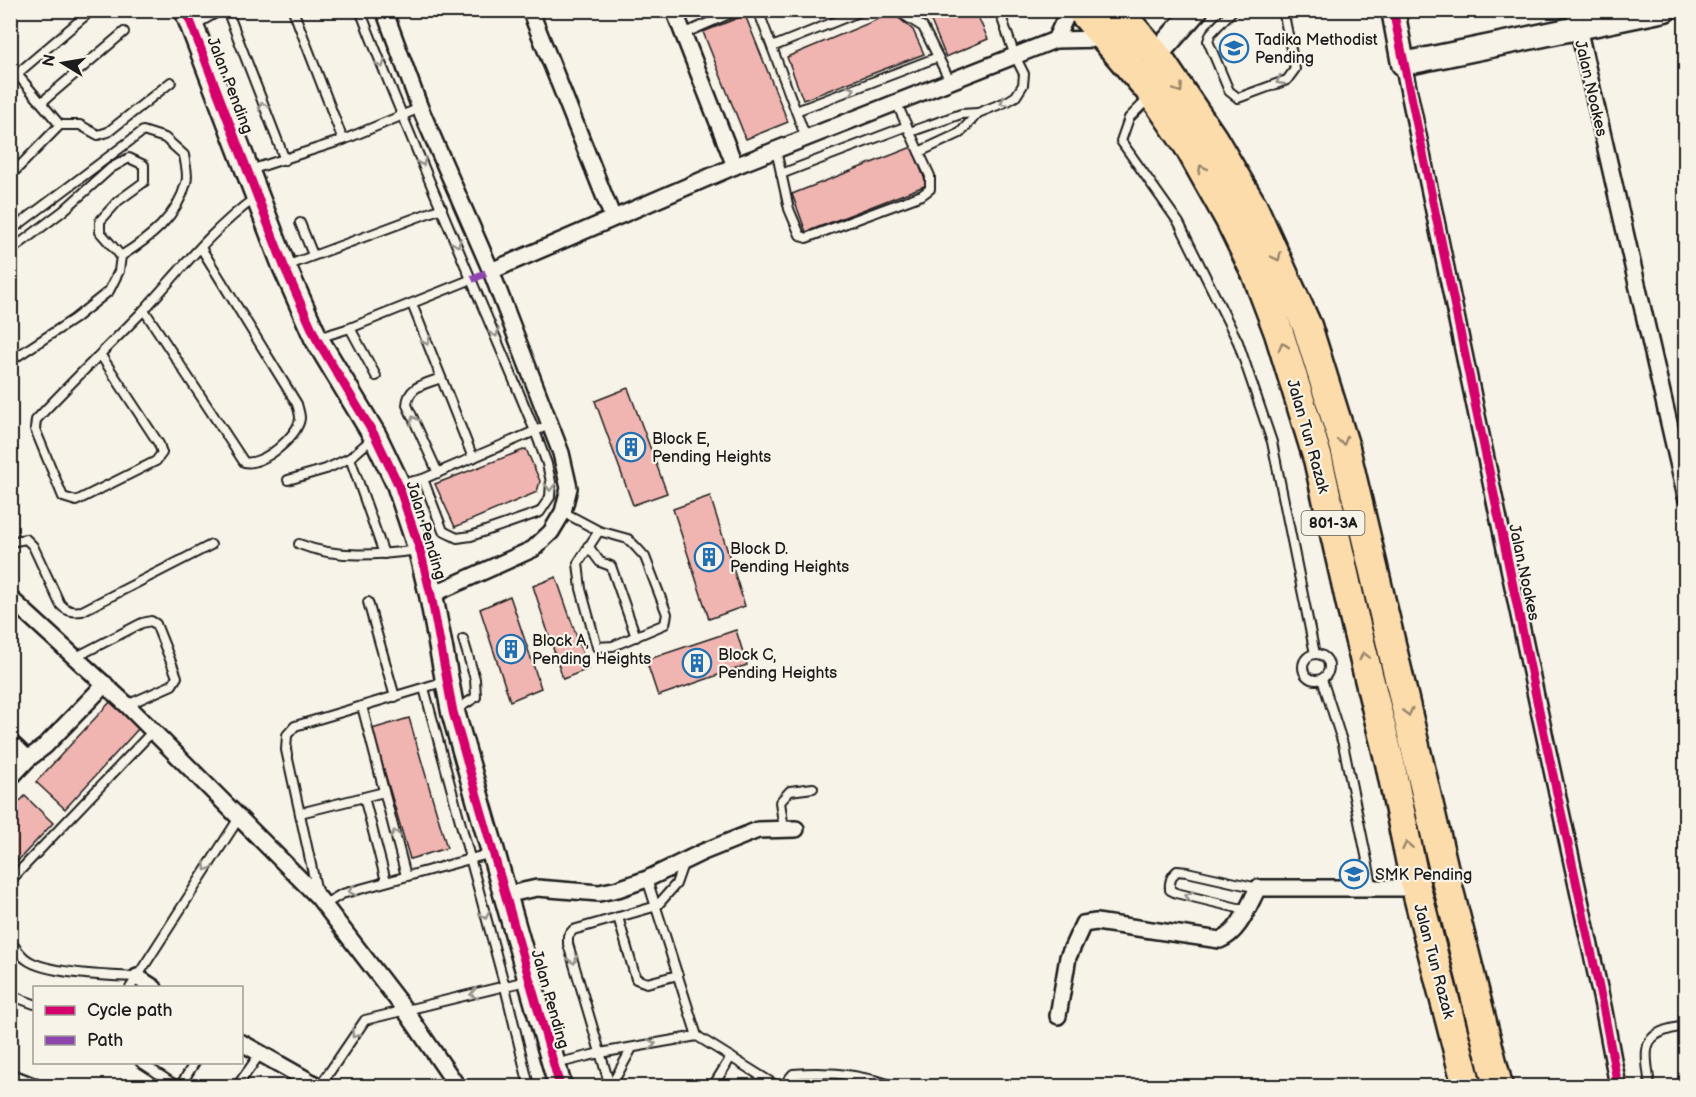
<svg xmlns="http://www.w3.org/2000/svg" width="1696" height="1097" viewBox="0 0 1696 1097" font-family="'Balsamiq Sans',sans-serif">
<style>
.building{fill:#f0b5b1;stroke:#1c1c1c;stroke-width:1.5}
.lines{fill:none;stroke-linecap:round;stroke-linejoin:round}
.lane-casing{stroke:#1c1c1c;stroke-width:12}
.street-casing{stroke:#1c1c1c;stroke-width:20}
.secondary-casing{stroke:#1c1c1c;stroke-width:27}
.highway-casing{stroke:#1c1c1c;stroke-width:33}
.lane{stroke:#f7f3e8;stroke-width:8}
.street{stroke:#f7f3e8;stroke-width:15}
.secondary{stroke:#f7f3e8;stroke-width:22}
.highway{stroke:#fddcac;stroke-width:28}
.quiet{stroke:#8e44ad;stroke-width:8;stroke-dasharray:15 8;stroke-linecap:butt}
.cycleway-casing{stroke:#f7f3e8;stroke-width:13}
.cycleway{stroke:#d6006c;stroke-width:9}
.oneway{stroke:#94928c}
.oneway2{stroke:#98866b}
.labels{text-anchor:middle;stroke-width:4.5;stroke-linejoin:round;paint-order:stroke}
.shield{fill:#f7f3e8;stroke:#5e5c59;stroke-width:1.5}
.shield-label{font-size:15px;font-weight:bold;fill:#1c1c1c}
.poi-label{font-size:16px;fill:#1c1c1c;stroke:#f7f3e8;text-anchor:start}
.street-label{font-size:16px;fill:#1c1c1c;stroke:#f7f3e8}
</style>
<rect width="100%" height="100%" fill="#f7f3e8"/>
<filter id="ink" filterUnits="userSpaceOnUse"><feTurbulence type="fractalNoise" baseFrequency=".0167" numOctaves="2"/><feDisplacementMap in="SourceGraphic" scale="12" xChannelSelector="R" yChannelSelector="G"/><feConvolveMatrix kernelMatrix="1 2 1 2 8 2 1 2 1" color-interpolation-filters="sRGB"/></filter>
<g filter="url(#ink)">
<g class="building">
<path d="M696 10H718L699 18Z"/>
<path d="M913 10H975L988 39 946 57 931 21Z"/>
<path d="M893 13 913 30 924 54 803 100 787 57Z"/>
<path d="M745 15 788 122 746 139 703 32Z"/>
<path d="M912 147 927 185 806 232 792 194Z"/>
<path d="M628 388 667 493 633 505 595 401Z"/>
<path d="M526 449 540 481 537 492 455 527 435 484Z"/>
<path d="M710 496 745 606 709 619 673 509Z"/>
<path d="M556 577 588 669 563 679 533 586Z"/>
<path d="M510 596 541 688 510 701 480 609Z"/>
<path d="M736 630 747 665 658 696 646 660Z"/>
<path d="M111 701 139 728 65 809 36 782Z"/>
<path d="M409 718 447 848 410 859 372 729Z"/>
<path d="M25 796 53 823 10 869V811Z"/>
</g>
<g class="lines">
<g class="lane-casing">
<g id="lane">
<path d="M227 10 285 160"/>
<path d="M293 10 343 140"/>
<path d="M360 10C415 152 477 291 535 431L547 464 551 482 550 497 540 512 471 536 457 538 443 531 423 479"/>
<path d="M758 10 806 138"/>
<path d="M896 10 923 27 950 81"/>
<path d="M1233 10 1211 33 1208 41 1229 91 1238 98 1287 80 1295 69 1283 10"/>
<path d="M193 26 221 10"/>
<path d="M683 34 738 10"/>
<path d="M772 47 864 10"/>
<path d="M10 66 60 125 10 176"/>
<path d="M18 73 92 10"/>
<path d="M1148 99 1129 118 1121 141 1179 223 1238 342 1272 442 1315 654"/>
<path d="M42 102 124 32"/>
<path d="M796 111 938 57"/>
<path d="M60 125H80L98 135 108 132 171 82"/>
<path d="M910 132 961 114 978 113"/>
<path d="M776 150 789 209 800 235 806 238 922 195 930 189V176L896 102"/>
<path d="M919 152 960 133 978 113 1008 101 1016 96 1023 85 1024 74 1015 56 999 10"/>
<path d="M250 170 343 140 420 108"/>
<path d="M781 174 907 126"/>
<path d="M300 223 313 255"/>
<path d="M10 231 143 131 165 138 184 155C185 163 189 175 186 183 177 217 150 238 121 256L100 232V221L118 201 144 182V165L129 158 111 168 63 211 10 251"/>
<path d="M286 266 442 208"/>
<path d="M412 304 473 458"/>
<path d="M144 310 244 462C261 467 299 436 300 418 300 414 298 408 297 404L201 248"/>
<path d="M350 328 376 376"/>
<path d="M318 338 350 328 472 279"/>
<path d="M100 354 159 444 162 453 156 461 76 501 63 497 35 429 36 420C70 383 107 348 142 312 178 273 212 229 255 198"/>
<path d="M10 361 74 319 109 291 119 271 121 256"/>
<path d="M350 458 384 554"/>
<path d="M438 473 407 405C408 386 425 384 441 378"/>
<path d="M288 480 326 469 350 458 374 437"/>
<path d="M400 484 423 479 549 425"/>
<path d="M563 512 599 531 628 539 636 547 645 557 667 614 665 624 613 646 597 647 581 589 578 563 599 531"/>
<path d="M10 542 26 539 33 546 60 604C67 612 73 612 82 611L211 545"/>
<path d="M299 544C335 559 380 555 419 550"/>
<path d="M588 546 600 562 611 566 636 637"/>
<path d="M368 602 395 697"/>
<circle cx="1316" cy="667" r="13"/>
<path d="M76 657 142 623 151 621 156 624 177 677 172 685 127 705"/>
<path d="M1322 679 1343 744 1373 889"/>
<path d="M424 688 505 987 529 1086"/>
<path d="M362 706 406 876"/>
<path d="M456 710 476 697 475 679 463 639"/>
<path d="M364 797 386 881"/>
<path d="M300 813 384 792"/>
<path d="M784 829 780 802 790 791 813 788"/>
<path d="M647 879 697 1036"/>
<path d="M10 881 153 731"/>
<path d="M317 892 286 750 287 735 295 726 446 681"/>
<path d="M325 904 342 894 492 853"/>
<path d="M1246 910 1176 893 1170 890C1169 882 1171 876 1177 871L1187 872 1258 888"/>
<path d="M618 917 636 979 647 983 678 975"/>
<path d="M10 941C15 947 20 955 26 959 45 974 112 976 137 977"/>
<path d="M130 988 239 818"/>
<path d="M10 995 34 1004"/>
<path d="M140 1062 177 1086"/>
<path d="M555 1064 600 1053 697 1036 777 1086"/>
<path d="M180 1086 195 1062"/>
<path d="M237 1086 260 1054"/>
<path d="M320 1086 365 1020 526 981"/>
<path d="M610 1086 568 944V936L573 930 657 906 676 884 683 864"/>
<path d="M611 1086 632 1048"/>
<path d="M713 1086 731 1057"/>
<path d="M783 1086 793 1074C827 1071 863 1075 894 1086"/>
<path d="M1650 1086C1645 1048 1639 1032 1686 1026"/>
</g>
</g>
<g class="street-casing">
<g id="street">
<path d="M384 10 420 108 491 271 561 453 569 488 563 512 551 532 533 549 431 595"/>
<path d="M530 10 613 218"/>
<path d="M674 10 735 166"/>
<path d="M1574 10 1686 497"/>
<path d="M1055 40 1069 10"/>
<path d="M1403 64 1536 696 1603 1006 1618 1086"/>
<path d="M491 271 735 166 1055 40 1106 39"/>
<path d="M10 598 127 705 318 897 405 1010 457 1086"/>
<path d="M10 742 28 759"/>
<path d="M10 778 28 759 45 746 105 684"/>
<path d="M505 895 537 888 599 893 618 889 647 879 703 852 758 830 796 829"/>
<path d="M137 977 154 988"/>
<path d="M1058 1016 1068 957 1083 924 1096 922 1220 940C1240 932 1248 906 1258 888H1416"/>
<path d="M242 1043 318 1086"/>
<path d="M10 1077 33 1086"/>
</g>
</g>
<g class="secondary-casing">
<g id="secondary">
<path d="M186 10 284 266 316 338 375 436 398 484 420 550 431 595 453 712 560 1086"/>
<path d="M1393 10 1403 64 1665 10"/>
<path d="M1156 55 1196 10"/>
</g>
</g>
<g class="highway-casing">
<g id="highway">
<path d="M1081 10 1153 94 1188 145 1230 220 1257 275 1279 333 1318 459 1352 609 1390 763 1416 888 1467 1086"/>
<path d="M1117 10 1156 55 1213 139 1253 207 1307 326 1345 448 1448 887 1498 1086"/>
</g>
</g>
<use href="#lane" class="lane"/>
<use href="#street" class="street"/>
<use href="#secondary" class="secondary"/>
<use href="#highway" class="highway"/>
<path class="quiet" d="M472 279 491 271"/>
<g class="cycleway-casing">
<g id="cycleway">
<path d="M186 10 284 266 316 338 375 436 398 484 420 550 431 595 453 712 560 1086"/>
<path d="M1393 10 1536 696 1603 1006 1618 1086"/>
</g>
</g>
<use href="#cycleway" class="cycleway"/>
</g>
<defs><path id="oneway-chevron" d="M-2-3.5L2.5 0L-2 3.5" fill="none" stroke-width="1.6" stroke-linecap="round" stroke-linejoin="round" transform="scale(1.5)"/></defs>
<g class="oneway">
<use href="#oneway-chevron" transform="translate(381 64) rotate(69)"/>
<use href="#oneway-chevron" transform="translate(1280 81) rotate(152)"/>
<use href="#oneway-chevron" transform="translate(851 90) rotate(-21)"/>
<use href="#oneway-chevron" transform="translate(1004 102) rotate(154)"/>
<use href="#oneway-chevron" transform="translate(263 106) rotate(-111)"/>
<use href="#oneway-chevron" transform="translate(422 162) rotate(66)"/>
<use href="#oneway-chevron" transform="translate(457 243) rotate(67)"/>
<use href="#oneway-chevron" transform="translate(495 333) rotate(67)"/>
<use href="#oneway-chevron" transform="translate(426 341) rotate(69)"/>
<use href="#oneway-chevron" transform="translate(414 420) rotate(-114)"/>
<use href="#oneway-chevron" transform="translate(550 487) rotate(91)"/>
<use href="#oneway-chevron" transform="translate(395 834) rotate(-105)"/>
<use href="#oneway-chevron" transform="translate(207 867) rotate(123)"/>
<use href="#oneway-chevron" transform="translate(352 891) rotate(165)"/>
<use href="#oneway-chevron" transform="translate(1189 896) rotate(-167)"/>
<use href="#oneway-chevron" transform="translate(485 915) rotate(74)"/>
<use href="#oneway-chevron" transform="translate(573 960) rotate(73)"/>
<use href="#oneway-chevron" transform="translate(474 994) rotate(167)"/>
<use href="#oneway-chevron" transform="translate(355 1034) rotate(124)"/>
<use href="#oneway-chevron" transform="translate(652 1044) rotate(-10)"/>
</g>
<g class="oneway2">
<use href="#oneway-chevron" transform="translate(1179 89) rotate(56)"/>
<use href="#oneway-chevron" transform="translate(1202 169) rotate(-119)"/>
<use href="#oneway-chevron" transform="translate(1277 257) rotate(65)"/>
<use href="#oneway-chevron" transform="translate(1283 346) rotate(-107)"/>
<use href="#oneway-chevron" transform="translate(1343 441) rotate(73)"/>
<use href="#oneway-chevron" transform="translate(1364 656) rotate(-104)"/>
<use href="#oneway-chevron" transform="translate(1408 712) rotate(77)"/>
<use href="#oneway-chevron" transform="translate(1407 846) rotate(-102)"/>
</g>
</g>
<defs>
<g id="school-ring" transform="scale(1.5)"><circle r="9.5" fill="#f7f3e8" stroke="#1f6fb2" stroke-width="1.5"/><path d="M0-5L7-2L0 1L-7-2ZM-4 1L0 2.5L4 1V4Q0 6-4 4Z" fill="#1f6fb2"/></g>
<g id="building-ring" transform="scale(1.5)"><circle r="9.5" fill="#f7f3e8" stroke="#1f6fb2" stroke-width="1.5"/><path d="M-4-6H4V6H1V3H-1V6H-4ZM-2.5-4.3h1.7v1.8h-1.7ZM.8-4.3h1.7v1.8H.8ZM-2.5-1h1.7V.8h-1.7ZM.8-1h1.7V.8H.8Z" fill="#1f6fb2"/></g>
</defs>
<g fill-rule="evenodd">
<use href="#school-ring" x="1234" y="48"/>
<use href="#building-ring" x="631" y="447"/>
<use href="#building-ring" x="709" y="557"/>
<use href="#building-ring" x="511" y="649"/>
<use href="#building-ring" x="697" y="663"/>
<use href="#school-ring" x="1354" y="874"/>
</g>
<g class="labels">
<rect class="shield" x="1301.5" y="511" width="63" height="24" rx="4.5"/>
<g class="shield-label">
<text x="1333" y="528">801-3A</text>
</g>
<g class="poi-label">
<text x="1255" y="45">Tadika Methodist<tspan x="1255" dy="18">Pending</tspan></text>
<text x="652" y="444">Block E,<tspan x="652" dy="18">Pending Heights</tspan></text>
<text x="730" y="554">Block D.<tspan x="730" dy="18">Pending Heights</tspan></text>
<text x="532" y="646">Block A,<tspan x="532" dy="18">Pending Heights</tspan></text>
<text x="718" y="660">Block C,<tspan x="718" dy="18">Pending Heights</tspan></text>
<text x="1375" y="880">SMK Pending</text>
</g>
<g class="street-label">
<text transform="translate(231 85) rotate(69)" y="6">Jalan Pending</text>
<text transform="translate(1592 88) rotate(77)" y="6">Jalan Noakes</text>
<text transform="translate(1309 436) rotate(74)" y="6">Jalan Tun Razak</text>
<text transform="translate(427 530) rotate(73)" y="6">Jalan Pending</text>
<text transform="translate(1525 572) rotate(78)" y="6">Jalan Noakes</text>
<text transform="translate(1435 961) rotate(75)" y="6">Jalan Tun Razak</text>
<text transform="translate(551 999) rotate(74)" y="6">Jalan Pending</text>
</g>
</g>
<rect width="1696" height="1097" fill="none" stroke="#f7f3e8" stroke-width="36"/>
<rect x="18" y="18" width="1660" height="1061" fill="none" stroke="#1c1c1c" stroke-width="2" filter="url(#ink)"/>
<rect x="33" y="986" width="210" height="78" fill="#f7f3e8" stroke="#9f9d96" stroke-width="1.5"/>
<rect x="45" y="1006" width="30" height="9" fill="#d6006c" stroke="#9f9d96" stroke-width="1.5"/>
<text x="87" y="1016" font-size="18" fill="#1c1c1c">Cycle path</text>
<rect x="45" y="1036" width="30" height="9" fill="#8e44ad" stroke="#9f9d96" stroke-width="1.5"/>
<text x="87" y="1046" font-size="18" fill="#1c1c1c">Path</text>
<g transform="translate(63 63) rotate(281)" stroke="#f7f3e8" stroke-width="4.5" paint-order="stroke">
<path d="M0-4.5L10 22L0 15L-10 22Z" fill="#1c1c1c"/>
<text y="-9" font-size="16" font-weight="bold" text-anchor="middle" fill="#1c1c1c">N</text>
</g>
</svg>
